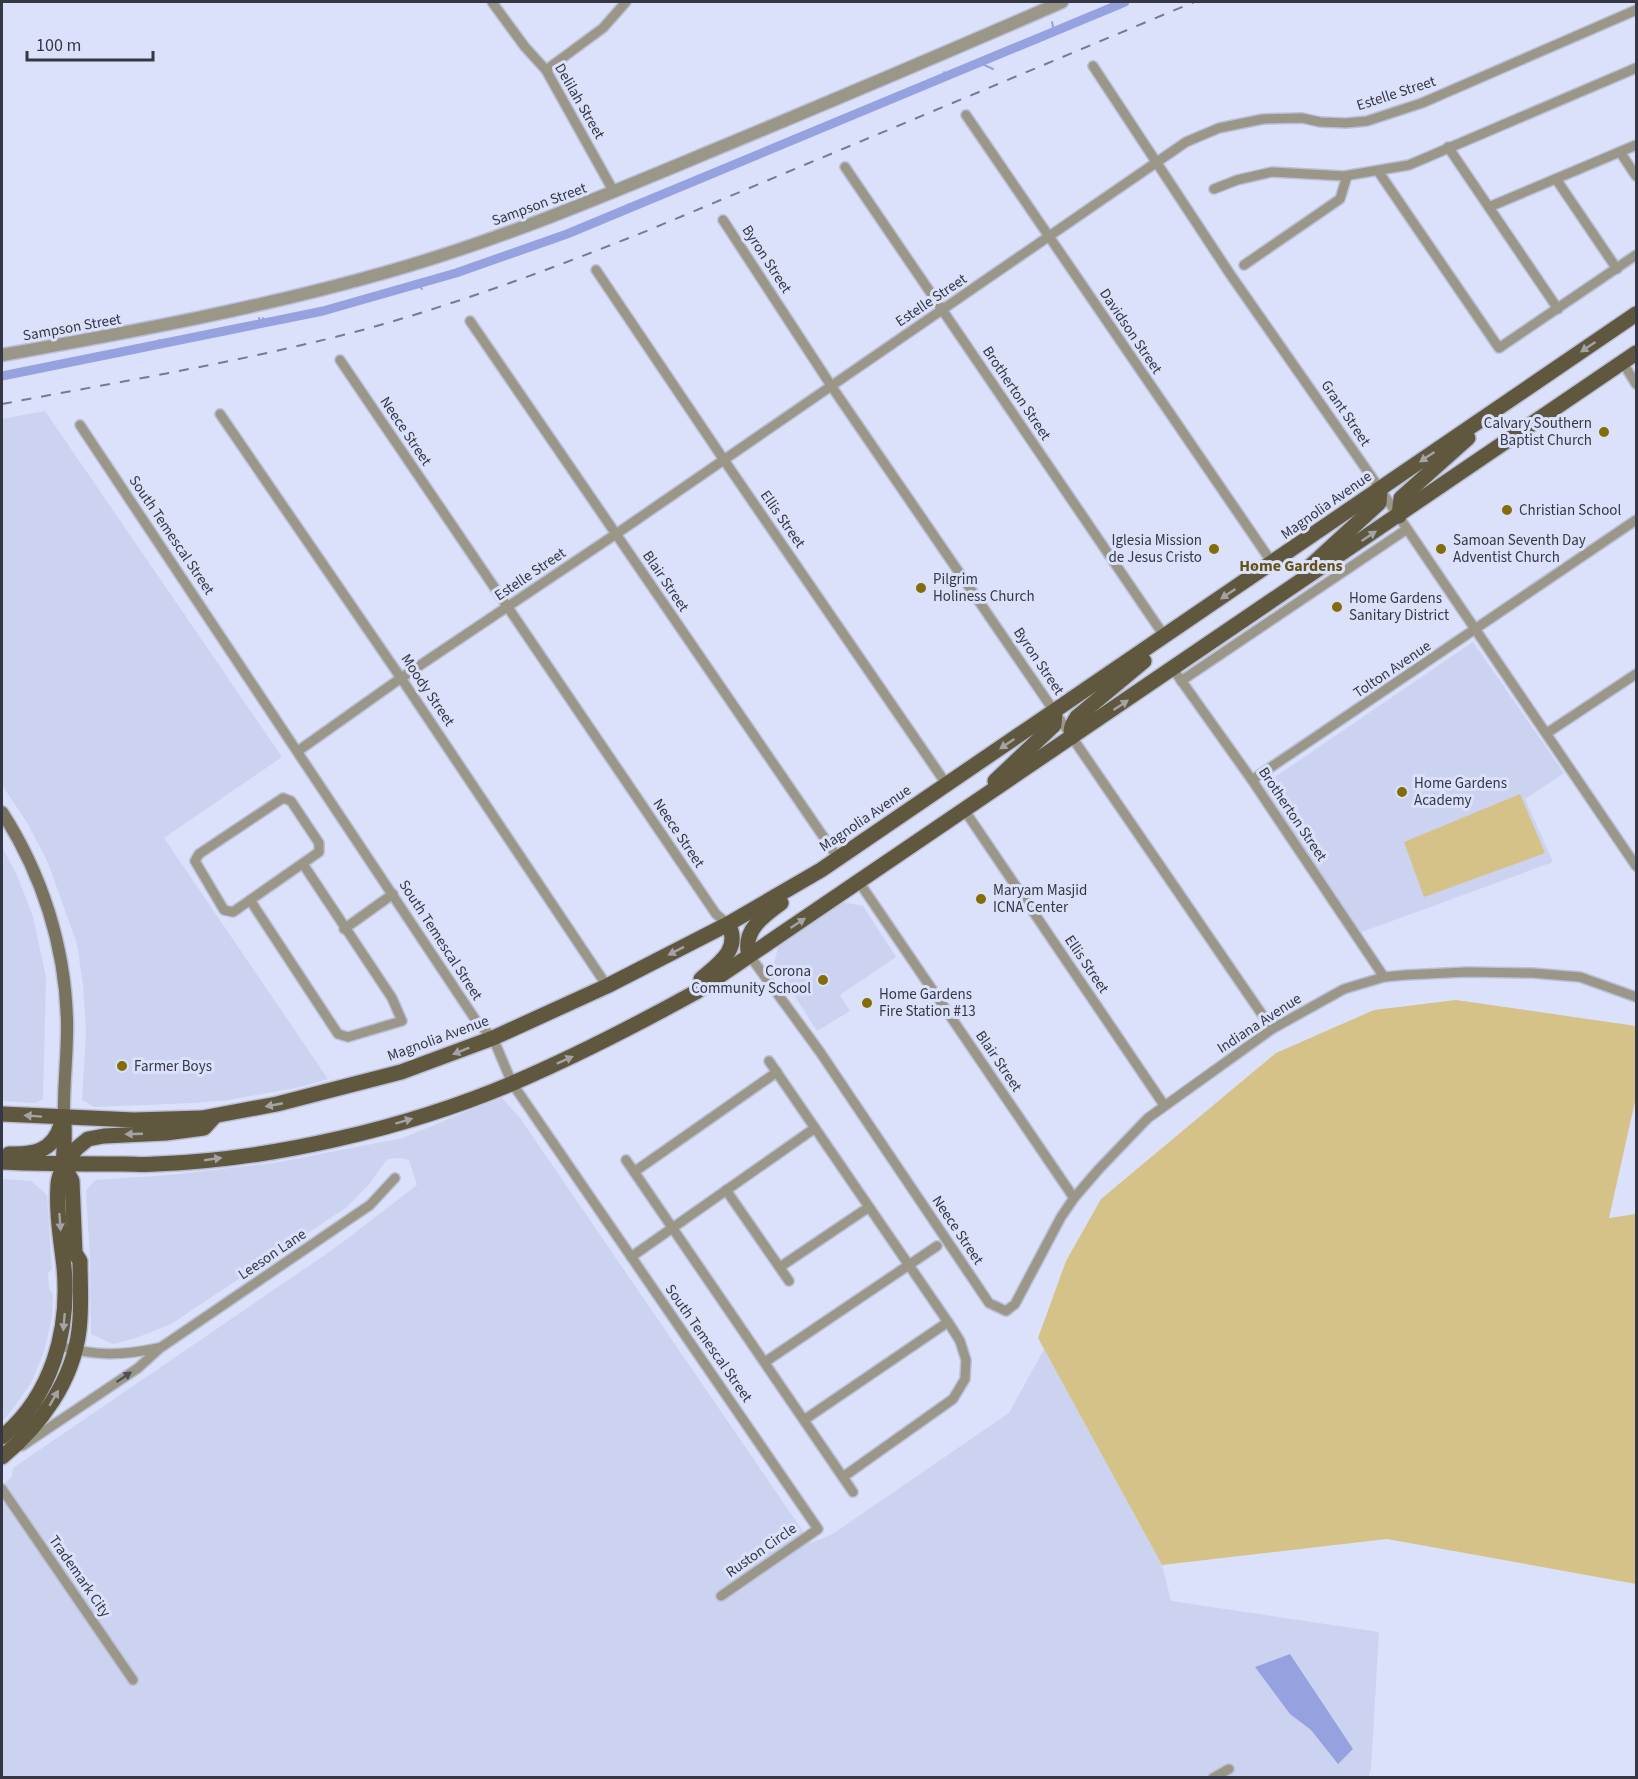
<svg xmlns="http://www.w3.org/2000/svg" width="1638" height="1779" viewBox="0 0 1638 1779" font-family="'Source Sans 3',sans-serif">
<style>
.built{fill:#cbd3f1}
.green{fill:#d5c288}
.water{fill:#96a2e0}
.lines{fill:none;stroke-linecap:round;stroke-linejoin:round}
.stream{stroke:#96a2e0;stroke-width:2}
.canal{stroke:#96a2e0;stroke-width:9}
.minor-casing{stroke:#babfd6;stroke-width:12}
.tertiary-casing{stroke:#babfd6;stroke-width:15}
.secondary-casing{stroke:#babfd6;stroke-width:15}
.primary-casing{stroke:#babfd6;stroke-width:18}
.minor{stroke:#9a9688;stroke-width:9}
.tertiary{stroke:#9a9688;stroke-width:12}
.secondary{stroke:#78725e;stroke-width:12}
.primary{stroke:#5f583f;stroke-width:15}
.rail{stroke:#777b8c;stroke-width:2;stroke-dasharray:10 10;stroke-linecap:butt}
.oneway{fill:#a3a3a6}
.oneway2{fill:#4e5055}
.poi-dot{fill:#846c08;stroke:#dbe1fb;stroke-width:2}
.labels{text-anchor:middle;stroke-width:6;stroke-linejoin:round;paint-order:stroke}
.street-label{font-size:15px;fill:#353844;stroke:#dbe1fb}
.poi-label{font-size:15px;fill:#353844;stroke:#dbe1fb;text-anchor:start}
.neighbourhood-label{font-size:16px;font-weight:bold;fill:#645316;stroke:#dbe1fb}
</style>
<rect width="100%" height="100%" fill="#dbe1fb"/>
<g class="built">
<path d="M45 411 282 757 164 838 328 1079 300 1087 229 1100 193 1103 94 1107 82 1100 86 1032 83 985 77 944 48 863 28 824 2 785V419Z"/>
<path d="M1473 642 1564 773 1525 799 1553 862 1359 933 1263 785Z"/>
<path d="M2 847 17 875 33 917 46 977 43 1099 35 1103 2 1101Z"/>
<path d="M842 902 863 906 896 957 840 995 850 1011 817 1031 774 964 778 947Z"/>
<path d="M501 1097 520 1118 811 1543 831 1535 1009 1413 1044 1349 1162 1565 1171 1601 1379 1632 1371 1769 1368 1778 2 1777V1485L12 1477 13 1468 335 1248 417 1185 409 1160 401 1158 387 1159 371 1182 347 1207 171 1324 136 1338 113 1344 91 1334 90 1260 86 1191 95 1180 169 1175 274 1163 403 1138Z"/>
<path d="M2 1179 31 1181 47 1195 52 1269 48 1273 49 1289 53 1294 52 1317 44 1352 31 1383 15 1406 2 1422Z"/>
</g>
<g class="green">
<path d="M1520 794 1545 853 1424 897 1404 842Z"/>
<path d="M1456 1000 1636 1026V1097L1609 1218 1636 1214V1584L1387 1539 1162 1565 1038 1338 1066 1261 1101 1199 1276 1053 1374 1010Z"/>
</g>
<path class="water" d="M1290 1654 1353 1749 1338 1764 1311 1730 1290 1714 1255 1667Z"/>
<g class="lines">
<g class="stream">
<path d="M1052 22 1054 32"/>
<path d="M980 63 993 69"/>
<path d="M944 72 947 77"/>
<path d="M629 204 631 208"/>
<path d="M417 284 422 289"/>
<path d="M259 318 261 324"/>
<path d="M263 318 265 323"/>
<path d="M159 340 160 345"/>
</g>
<path class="canal" d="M2 376 323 311 456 273 567 234 1125 2"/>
<g class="minor-casing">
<g id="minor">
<path d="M492 2 525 47 546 70 614 192"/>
<path d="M1093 66 1230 274 1380 489 1636 866"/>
<path d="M546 70 603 28 626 2"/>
<path d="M966 115 1273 564"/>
<path d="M1448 147 1558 309"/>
<path d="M1620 152 1636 176"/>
<path d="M845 167 1165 637"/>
<path d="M1378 171 1499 348 1636 255"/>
<path d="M1556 179 1617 269"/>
<path d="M1214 189 1237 180 1272 172 1344 176 1409 165 1636 68"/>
<path d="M1489 207 1636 145"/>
<path d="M723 220 832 387 1272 1029"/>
<path d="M1244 265 1340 199 1347 176"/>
<path d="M596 270 724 460 947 785"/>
<path d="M470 321 838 858"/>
<path d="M340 360 716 914 729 925"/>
<path d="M1623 363 1636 384"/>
<path d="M220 414 401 678 607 986"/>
<path d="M80 425 477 1022 493 1038 512 1083 818 1529 721 1596"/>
<path d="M1173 669 1252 780 1384 977"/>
<path d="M1181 681 1407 529"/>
<path d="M1547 733 1636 674"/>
<path d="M298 751 401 678 616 534 1186 142 1219 128 1263 119 1302 118 1320 122 1346 123 1367 121 1422 103 1636 10"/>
<path d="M1252 780 1636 520"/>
<path d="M283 798 291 801 319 843V852L233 912 224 910 195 861 199 854Z"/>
<path d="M965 811 1164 1105"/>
<path d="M859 882 1074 1198"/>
<path d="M250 900 338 1034 348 1037 402 1021 392 998 303 864"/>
<path d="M344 929 393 894"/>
<path d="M747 952 820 1052 989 1303 1006 1311 1015 1304 1061 1217 1074 1198 1099 1169 1148 1118 1272 1029 1344 989 1384 977 1405 975 1467 972 1532 973 1580 977 1636 997"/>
<path d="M769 1061 950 1325 960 1341 966 1360 965 1379 953 1399 843 1477"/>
<path d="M626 1160 853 1492"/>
<path d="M634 1172 777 1072"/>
<path d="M726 1190 789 1281"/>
<path d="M631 1257 815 1128"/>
<path d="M780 1267 869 1207"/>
<path d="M59 1346C96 1356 120 1356 158 1348"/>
<path d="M765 1362 937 1246"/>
<path d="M804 1420 948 1322"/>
<path d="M22 1446 138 1368 160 1348 370 1205 395 1178"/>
<path d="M2 1489 133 1680"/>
<path d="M1213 1778 1229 1769"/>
</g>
</g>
<g class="tertiary-casing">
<path id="tertiary" d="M2 355C131 332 261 308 387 272 497 241 604 196 709 152 827 103 945 53 1062 2"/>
</g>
<g class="secondary-casing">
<path id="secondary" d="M2 812C42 874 65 946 67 1020 68 1052 63 1085 64 1117"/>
</g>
<g class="primary-casing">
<g id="primary">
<path d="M1399 516 1401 498 1468 438"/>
<path d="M1305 571 1379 503 1380 489"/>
<path d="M1072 737C1070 728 1072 725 1077 717L1144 661"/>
<path d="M995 781 1054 725 1055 711"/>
<path d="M749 955C742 931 763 916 781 903"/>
<path d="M701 979C718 964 742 949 728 924"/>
<path d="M2 1114 134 1120 202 1118 277 1104 401 1072 493 1038 607 986 728 924 821 870 1636 314"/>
<path d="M9 1154C34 1155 53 1151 61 1125"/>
<path d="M2 1162C42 1164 83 1164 124 1164 135 1164 145 1165 156 1164 271 1160 407 1128 513 1083 576 1056 636 1025 696 992L1636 353"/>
<path d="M63 1164 77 1148 88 1139 104 1136 166 1133 204 1128 215 1116"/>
<path d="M2 1437C52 1396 70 1330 64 1267 61 1241 56 1212 58 1185 58 1177 63 1170 63 1163 65 1148 64 1132 64 1117"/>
<path d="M2 1457C40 1426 73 1381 79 1330 82 1307 80 1284 80 1261L75 1253 72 1181 63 1164"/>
</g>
</g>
<use href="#minor" class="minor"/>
<use href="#tertiary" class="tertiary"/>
<use href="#secondary" class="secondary"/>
<use href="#primary" class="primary"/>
<path class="rail" d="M2 404C123 381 247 361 366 329 463 302 556 267 649 230L1194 2"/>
</g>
<defs><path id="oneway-solid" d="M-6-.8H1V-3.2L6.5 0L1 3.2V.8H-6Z" transform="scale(1.5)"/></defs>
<g class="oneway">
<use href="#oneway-solid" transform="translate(1588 347) rotate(146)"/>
<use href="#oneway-solid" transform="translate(1427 457) rotate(146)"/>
<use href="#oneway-solid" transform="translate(1369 536) rotate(-34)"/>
<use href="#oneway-solid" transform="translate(1228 594) rotate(146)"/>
<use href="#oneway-solid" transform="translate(1121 705) rotate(-34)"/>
<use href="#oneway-solid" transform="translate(1007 744) rotate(146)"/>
<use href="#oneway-solid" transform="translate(798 923) rotate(-33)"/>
<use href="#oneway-solid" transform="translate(676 951) rotate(153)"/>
<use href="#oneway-solid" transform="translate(461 1051) rotate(158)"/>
<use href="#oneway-solid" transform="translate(565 1060) rotate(-24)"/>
<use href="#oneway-solid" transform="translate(274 1105) rotate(169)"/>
<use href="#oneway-solid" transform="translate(33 1116) rotate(-176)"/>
<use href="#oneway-solid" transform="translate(404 1121) rotate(-17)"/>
<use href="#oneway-solid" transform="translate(134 1134) rotate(178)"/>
<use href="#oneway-solid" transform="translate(213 1159) rotate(-8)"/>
<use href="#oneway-solid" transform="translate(60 1222) rotate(86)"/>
<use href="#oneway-solid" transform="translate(64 1322) rotate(95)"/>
<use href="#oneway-solid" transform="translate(54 1398) rotate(-60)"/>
</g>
<use class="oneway2" href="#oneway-solid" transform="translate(124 1377) rotate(-34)"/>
<g class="poi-dot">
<circle cx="1604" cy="432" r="6"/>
<circle cx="1507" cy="510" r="6"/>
<circle cx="1214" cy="549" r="6"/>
<circle cx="1441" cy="549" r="6"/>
<circle cx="921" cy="588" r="6"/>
<circle cx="1337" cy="607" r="6"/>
<circle cx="1402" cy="792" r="6"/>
<circle cx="981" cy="899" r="6"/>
<circle cx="823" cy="980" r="6"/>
<circle cx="867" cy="1003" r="6"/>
<circle cx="122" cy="1066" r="6"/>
</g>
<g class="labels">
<g class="street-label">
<text transform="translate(1396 93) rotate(-18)" y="5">Estelle Street</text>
<text transform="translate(580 101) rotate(60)" y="5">Delilah Street</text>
<text transform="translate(539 204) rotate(-20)" y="5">Sampson Street</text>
<text transform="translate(767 259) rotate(57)" y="5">Byron Street</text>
<text transform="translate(931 300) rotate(-34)" y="5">Estelle Street</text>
<text transform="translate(72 327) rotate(-10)" y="5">Sampson Street</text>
<text transform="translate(1131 331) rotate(56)" y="5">Davidson Street</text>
<text transform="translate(1017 393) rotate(56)" y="5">Brotherton Street</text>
<text transform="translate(1346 413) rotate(56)" y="5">Grant Street</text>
<text transform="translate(406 431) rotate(56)" y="5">Neece Street</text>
<text transform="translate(1326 505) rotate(-35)" y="5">Magnolia Avenue</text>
<text transform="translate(783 519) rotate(55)" y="5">Ellis Street</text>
<text transform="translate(172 535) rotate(56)" y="5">South Temescal Street</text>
<text transform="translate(530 574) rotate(-34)" y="5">Estelle Street</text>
<text transform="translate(666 581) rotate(56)" y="5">Blair Street</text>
<text transform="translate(1039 661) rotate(56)" y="5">Byron Street</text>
<text transform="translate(1392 669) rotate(-34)" y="5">Tolton Avenue</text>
<text transform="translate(428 690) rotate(56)" y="5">Moody Street</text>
<text transform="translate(1293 814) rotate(56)" y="5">Brotherton Street</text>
<text transform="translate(865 818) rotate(-34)" y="5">Magnolia Avenue</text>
<text transform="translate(679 833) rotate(56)" y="5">Neece Street</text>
<text transform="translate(441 940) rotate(57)" y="5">South Temescal Street</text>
<text transform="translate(1087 964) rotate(56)" y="5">Ellis Street</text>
<text transform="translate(1259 1023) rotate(-33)" y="5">Indiana Avenue</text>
<text transform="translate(438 1038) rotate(-20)" y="5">Magnolia Avenue</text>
<text transform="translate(999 1061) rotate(56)" y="5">Blair Street</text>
<text transform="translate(958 1230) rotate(56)" y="5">Neece Street</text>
<text transform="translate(272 1254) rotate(-34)" y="5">Leeson Lane</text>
<text transform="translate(709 1343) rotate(55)" y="5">South Temescal Street</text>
<text transform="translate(761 1550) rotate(-35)" y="5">Ruston Circle</text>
<text transform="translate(80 1576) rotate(55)" y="5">Trademark City</text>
</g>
<g class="poi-label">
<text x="1592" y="428" text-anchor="end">Calvary Southern<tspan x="1592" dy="17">Baptist Church</tspan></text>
<text x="1519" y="515">Christian School</text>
<text x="1202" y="545" text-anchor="end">Iglesia Mission<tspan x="1202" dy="17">de Jesus Cristo</tspan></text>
<text x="1453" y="545">Samoan Seventh Day<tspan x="1453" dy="17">Adventist Church</tspan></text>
<text x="933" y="584">Pilgrim<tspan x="933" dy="17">Holiness Church</tspan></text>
<text x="1349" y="603">Home Gardens<tspan x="1349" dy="17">Sanitary District</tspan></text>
<text x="1414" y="788">Home Gardens<tspan x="1414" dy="17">Academy</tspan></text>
<text x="993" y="895">Maryam Masjid<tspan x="993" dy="17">ICNA Center</tspan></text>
<text x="811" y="976" text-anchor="end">Corona<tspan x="811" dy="17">Community School</tspan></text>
<text x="879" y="999">Home Gardens<tspan x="879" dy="17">Fire Station #13</tspan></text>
<text x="134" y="1071">Farmer Boys</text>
</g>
<g class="neighbourhood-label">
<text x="1291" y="571">Home Gardens</text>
</g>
</g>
<rect width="1638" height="1779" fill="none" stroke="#353844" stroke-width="6"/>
<path d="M27 51v9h126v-9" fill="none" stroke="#353844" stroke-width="3"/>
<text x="36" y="51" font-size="18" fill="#353844" stroke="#dbe1fb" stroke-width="4.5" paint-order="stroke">100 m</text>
</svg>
